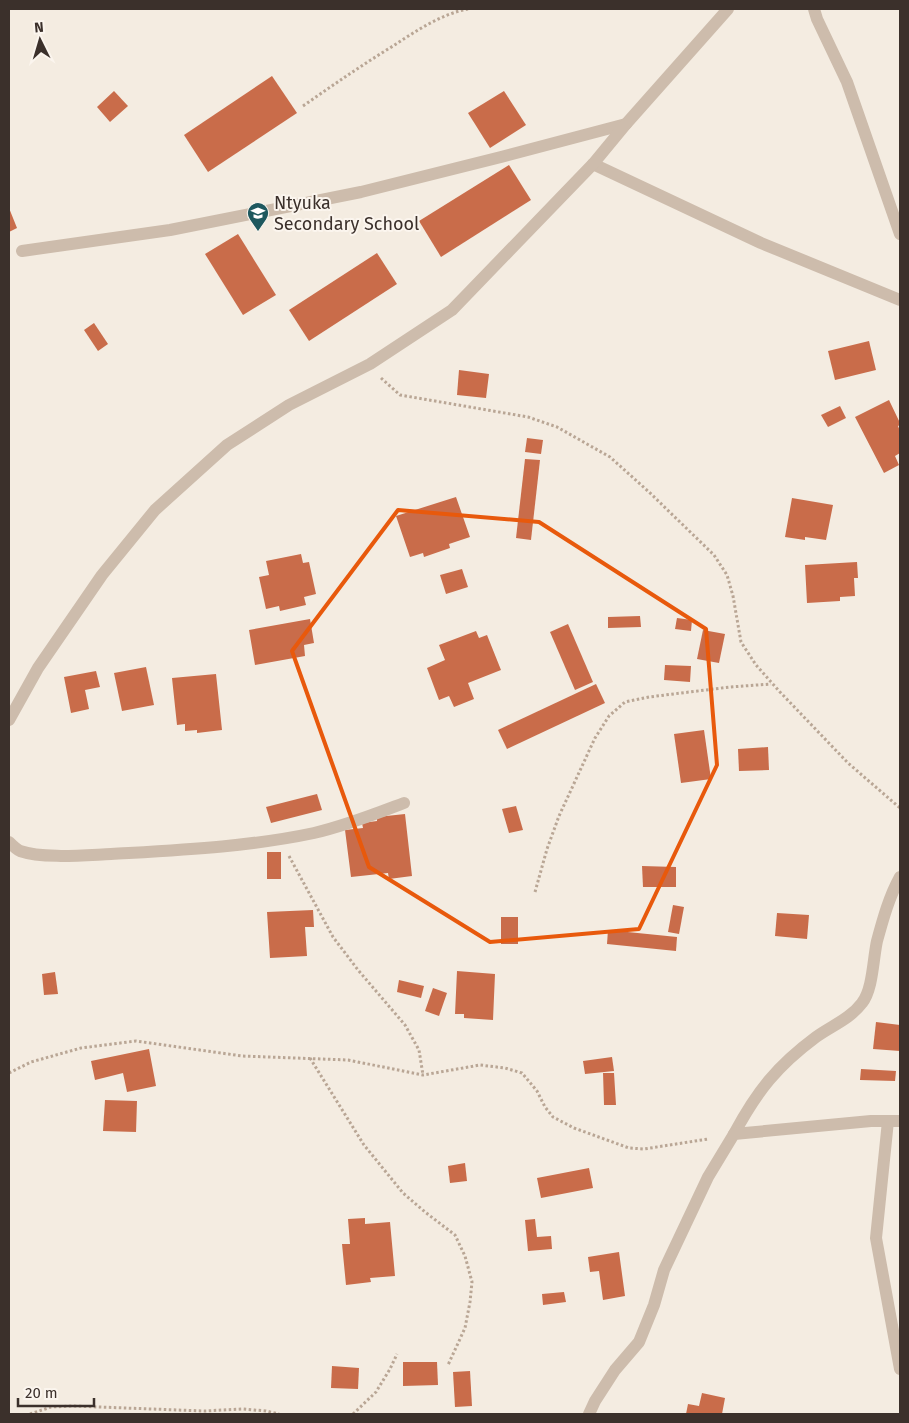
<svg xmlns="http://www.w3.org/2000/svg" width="909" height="1423" viewBox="0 0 909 1423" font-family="'Fira Sans',sans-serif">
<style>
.building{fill:#c96c4a}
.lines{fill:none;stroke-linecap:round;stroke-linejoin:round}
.path{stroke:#b9a695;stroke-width:3;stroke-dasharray:2.5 2.5;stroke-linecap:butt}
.lane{stroke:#cdbcac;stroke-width:12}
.street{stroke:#cdbcac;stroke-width:12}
.marked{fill:none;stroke:#e8590c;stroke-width:4;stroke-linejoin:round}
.labels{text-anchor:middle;stroke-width:4;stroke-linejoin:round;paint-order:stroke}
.poi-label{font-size:18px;fill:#3b302b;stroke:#fbf5ee;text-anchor:start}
</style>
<rect width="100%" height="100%" fill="#f4ece1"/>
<g class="building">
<path d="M272 76 297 113 208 172 184 135Z"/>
<path d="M114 91 128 106 110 122 97 107Z"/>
<path d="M504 91 526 125 490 148 468 113Z"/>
<path d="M509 165 531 200 441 257 419 221Z"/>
<path d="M9 208 17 228 9 232Z"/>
<path d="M238 234 276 295 243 315 205 254Z"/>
<path d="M377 253 397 284 309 341 289 310Z"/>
<path d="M94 323 108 344 98 351 84 330Z"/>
<path d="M869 341 876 370 835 380 828 351Z"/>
<path d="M459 370 489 374 486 398 457 395Z"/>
<path d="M889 400 900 423V425L898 426 900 431V453L895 456 899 465 884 473 855 417Z"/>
<path d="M840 406 846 418 828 427 821 415Z"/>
<path d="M527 438 543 440 541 454 525 452Z"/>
<path d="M525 459 540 460 531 540 516 538Z"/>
<path d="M456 497 470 537 449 544 450 548 424 557 423 553 410 557 396 516Z"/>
<path d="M792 498 833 505 826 540 805 537V540L785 537Z"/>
<path d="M301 554 303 563 309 562 316 594 304 597 306 605 280 611 279 606 266 609 259 577 269 575 266 561Z"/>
<path d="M857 562 858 578H854L855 596 840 597V601L807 603 805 565Z"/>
<path d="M462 569 468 587 446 594 440 575Z"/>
<path d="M640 616 641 627 608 628V617Z"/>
<path d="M677 618 692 620 691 631 675 629Z"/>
<path d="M310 619 314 643 304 645 305 656 255 665 249 630Z"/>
<path d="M568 624 593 682 575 690 550 632Z"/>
<path d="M703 630 725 634 719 663 697 659Z"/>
<path d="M476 631 479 638 487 635 501 670 468 683 474 699 454 707 449 696 439 700 427 668 445 660 439 645Z"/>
<path d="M665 665 691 666 690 682 664 680Z"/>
<path d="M146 667 154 705 122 711 114 673Z"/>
<path d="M96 671 100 687 85 690 89 709 71 713 64 677Z"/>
<path d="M216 674 222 730 197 733V730L185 731V724L177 725 172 678Z"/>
<path d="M596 684 605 703 507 749 498 730Z"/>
<path d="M704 730 711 779 681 783 674 734Z"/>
<path d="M768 747 769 770 739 771 738 749Z"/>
<path d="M317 794 322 810 271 823 266 807Z"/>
<path d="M516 806 523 830 509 833 502 809Z"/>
<path d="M405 814 412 876 389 879 388 873 351 877 345 830 363 828 362 823 377 821V817Z"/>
<rect x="267" y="852" width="14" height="27"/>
<path d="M642 866 676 867V887H643Z"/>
<path d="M673 905 684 907 679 934 668 932Z"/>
<path d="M313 910 314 927H305L307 956 270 958 267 912Z"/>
<path d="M777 913 809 915 807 939 775 936Z"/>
<rect x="501" y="917" width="17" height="27"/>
<path d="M608 930 677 937 676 951 607 944Z"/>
<path d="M457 971 495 974 493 1020 464 1018V1014H455Z"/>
<path d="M55 972 58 994 44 995 42 974Z"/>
<path d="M399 980 424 986 421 998 397 992Z"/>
<path d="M433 988 447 993 439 1016 425 1011Z"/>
<path d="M876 1022 900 1025V1051L873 1049Z"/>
<path d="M149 1049 156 1086 127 1092 123 1073 95 1080 91 1061Z"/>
<path d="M612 1057 614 1071 585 1074 583 1061Z"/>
<path d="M861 1069 896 1071 895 1081 860 1080Z"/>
<path d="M603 1073H614L616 1105H604Z"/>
<path d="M105 1100 137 1101 136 1132 103 1131Z"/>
<path d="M465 1163 467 1181 450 1183 448 1166Z"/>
<path d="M589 1168 593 1188 541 1198 537 1178Z"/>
<path d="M365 1218V1224L390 1222 395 1276 370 1278 371 1282 346 1285 342 1244H350L348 1219Z"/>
<path d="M535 1219 537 1237 551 1236 552 1249 528 1251 525 1220Z"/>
<path d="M619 1252 625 1296 603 1300 599 1271 590 1272 588 1257Z"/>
<path d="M564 1292 566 1302 543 1305 542 1294Z"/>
<path d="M403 1362H437L438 1385 403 1386Z"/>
<path d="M332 1366 359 1368 358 1389 331 1388Z"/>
<path d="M470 1371 472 1406 455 1407 453 1372Z"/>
<path d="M702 1393 725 1398 722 1414H686L688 1404 699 1406Z"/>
</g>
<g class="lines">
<g class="path">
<path d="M303 106C333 85 362 65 393 46 416 31 441 14 468 9"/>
<path d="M381 378 400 395 528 417 557 427 610 457 649 492 714 555 727 575 733 596 741 642 756 665 780 692 848 763 900 808"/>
<path d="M289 856 333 937 358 970 405 1025 419 1050 423 1075"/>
<path d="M535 892 547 849 559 816 595 738 609 716 625 702 649 697 730 687 771 684"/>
<path d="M310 1058 364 1145 403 1193 425 1212 455 1235 465 1256 472 1282 470 1302 465 1328 448 1365"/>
<path d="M9 1073 31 1062 81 1048 136 1041 242 1056 348 1060 423 1075 480 1065 505 1068 522 1073 537 1091 545 1107 553 1117 574 1128 629 1148 644 1149 708 1139"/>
<path d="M30 1414 51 1407 73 1406 204 1411 243 1409 266 1411 279 1414"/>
<path d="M353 1414 376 1392 390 1369 397 1354"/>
</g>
<path class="lane" d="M22 251 170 230 361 192 501 157 626 124"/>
<g class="street">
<path d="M814 9 817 19 847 82 900 234"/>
<path d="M593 164 761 243 900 300"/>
<path d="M9 720 38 668 102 575 155 510 227 445 289 405 370 364 452 310 593 164 626 124 728 9"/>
<path d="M9 842C12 845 16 849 20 851 43 859 86 855 111 854 179 850 248 847 314 833 345 826 375 814 404 803"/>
<path d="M888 1121 876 1238 900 1369"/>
<path d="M734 1134C757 1091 777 1066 816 1037 831 1026 850 1019 862 1003 873 989 873 959 877 941 883 919 889 897 900 877"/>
<path d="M589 1414 595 1401 615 1370 639 1342 654 1305 664 1270 708 1177 734 1134 871 1121H900"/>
</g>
</g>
<path class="marked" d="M398 510 539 522 706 629 717 765 639 929 490 942 369 867 292 651Z"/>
<defs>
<g id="school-pin" transform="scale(1.125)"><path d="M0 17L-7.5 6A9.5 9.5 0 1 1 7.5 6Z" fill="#1e585e" stroke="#fbf5ee"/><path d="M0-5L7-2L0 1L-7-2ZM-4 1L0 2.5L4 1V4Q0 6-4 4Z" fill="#fff"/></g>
</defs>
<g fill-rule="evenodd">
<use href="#school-pin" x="258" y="213"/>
</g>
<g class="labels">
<g class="poi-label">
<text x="274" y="209">Ntyuka<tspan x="274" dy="21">Secondary School</tspan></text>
</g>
</g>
<rect width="909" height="1423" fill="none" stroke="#3b302b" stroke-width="20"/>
<g transform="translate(40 40) rotate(355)" stroke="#fbf5ee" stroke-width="4" paint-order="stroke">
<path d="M0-4L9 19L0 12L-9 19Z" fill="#3b302b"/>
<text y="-8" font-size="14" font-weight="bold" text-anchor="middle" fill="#3b302b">N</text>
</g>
<path d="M18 1398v8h76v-8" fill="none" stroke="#3b302b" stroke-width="2.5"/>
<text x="25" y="1398" font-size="15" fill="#3b302b" stroke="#fbf5ee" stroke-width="4" paint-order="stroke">20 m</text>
</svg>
